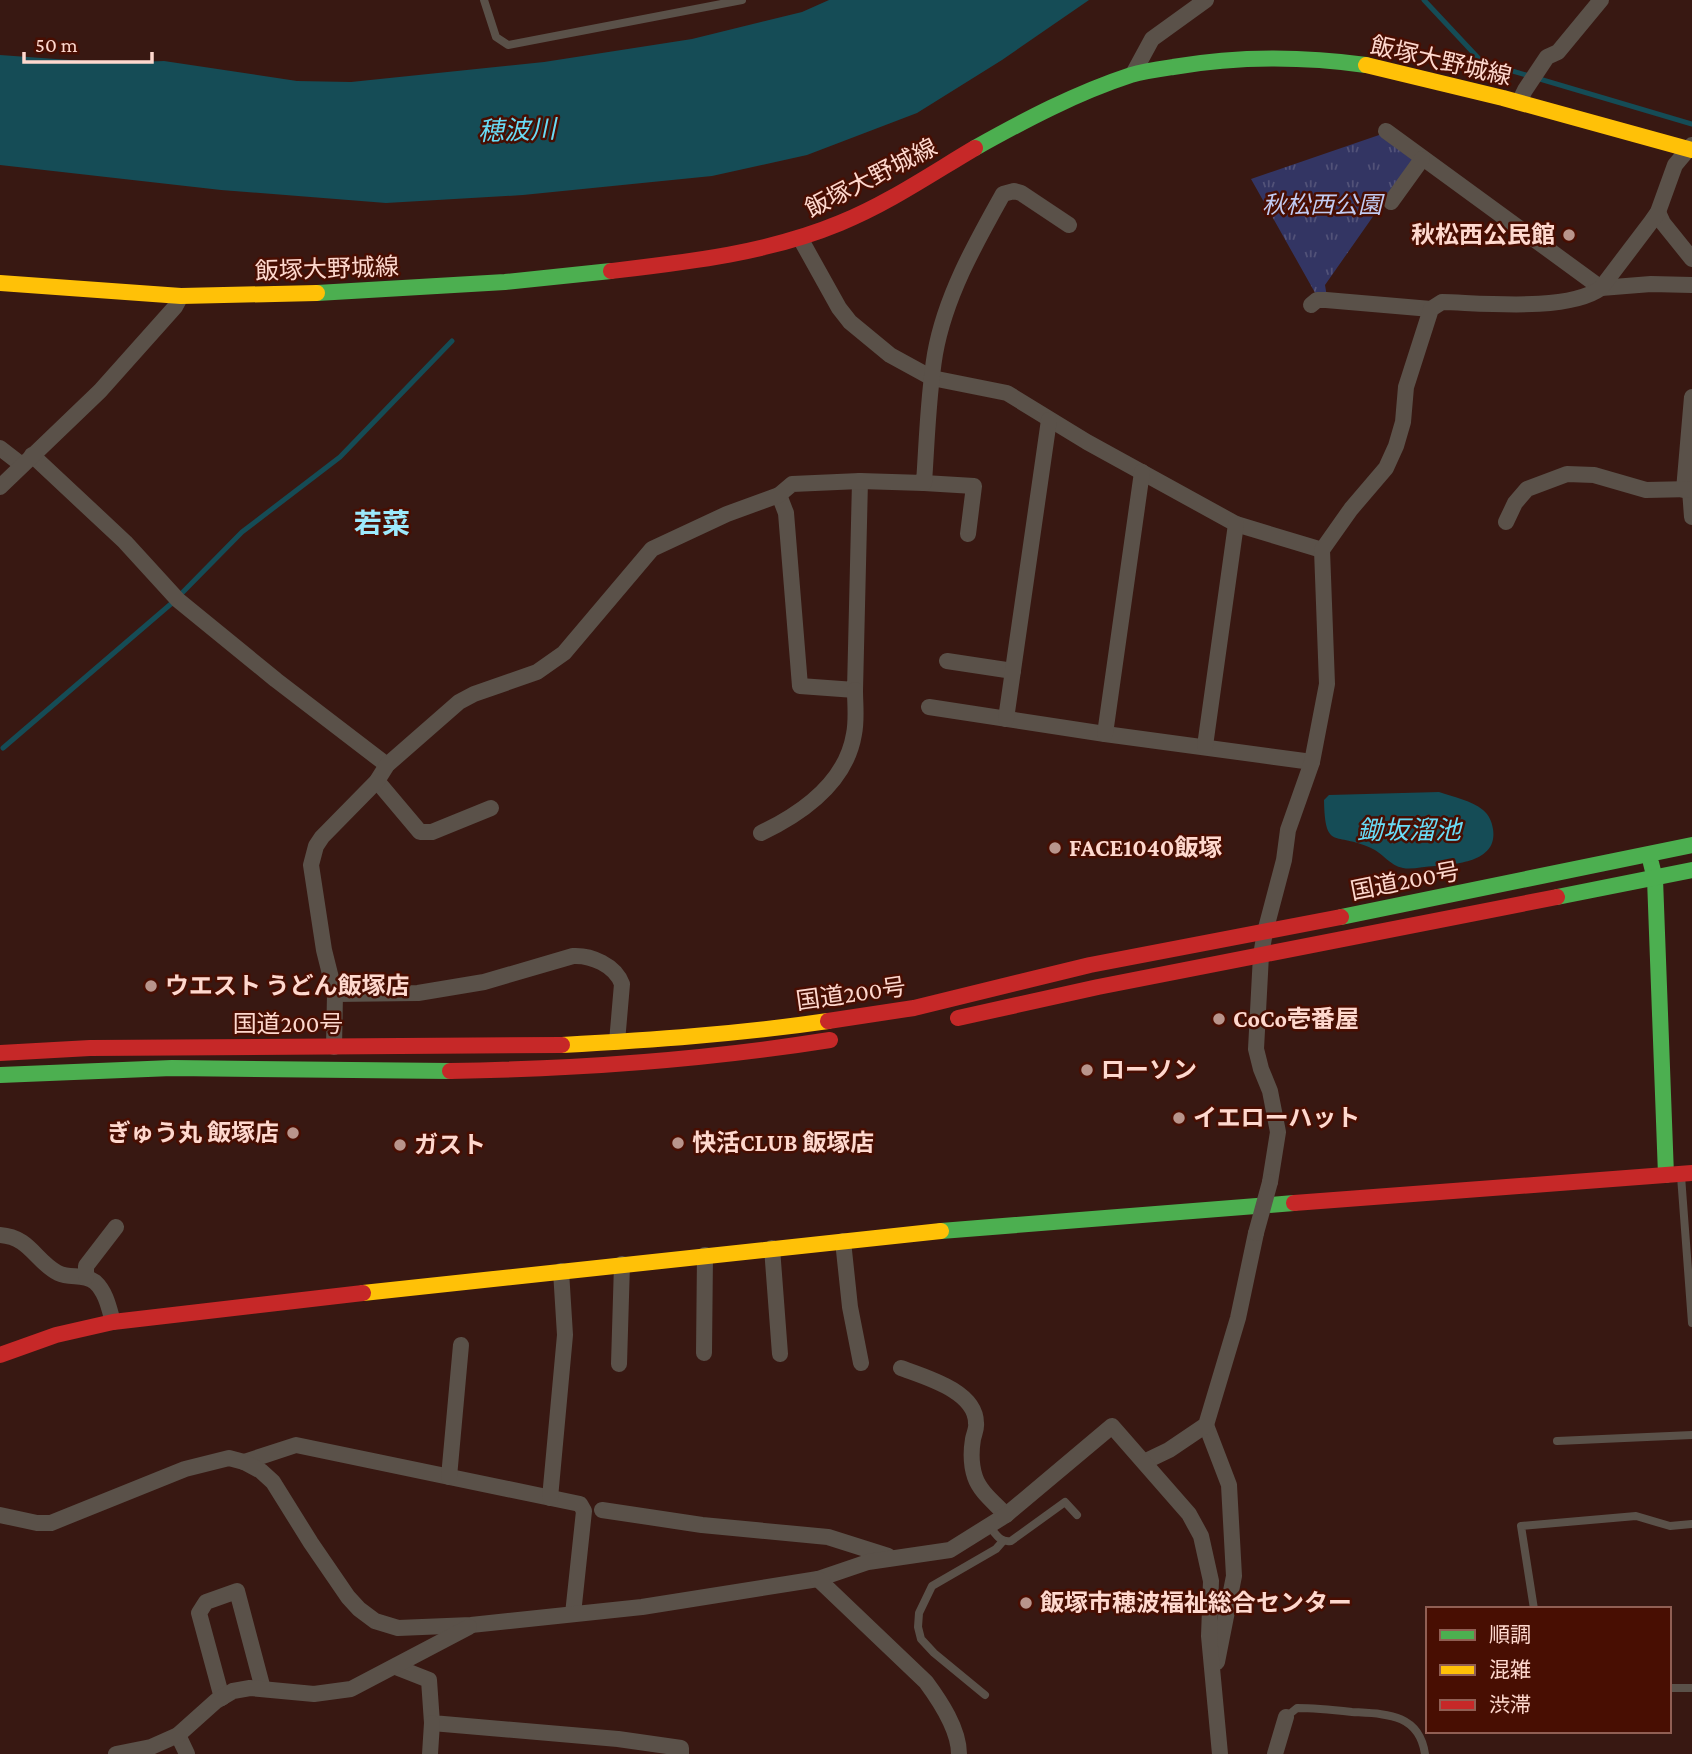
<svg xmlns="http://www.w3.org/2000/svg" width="1692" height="1754" viewBox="0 0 1692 1754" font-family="'Crimson Pro','Noto Sans JP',serif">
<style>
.grass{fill:url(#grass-tufts)}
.water{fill:#154c56}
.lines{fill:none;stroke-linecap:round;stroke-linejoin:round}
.stream{stroke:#154c56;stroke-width:5}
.lane{stroke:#5a5149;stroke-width:8}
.street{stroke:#5a5149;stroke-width:16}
.fast{stroke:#4caf50;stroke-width:16}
.slow{stroke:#ffc107;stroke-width:16}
.jam{stroke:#c62828;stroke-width:16}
.street-bridge{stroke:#5a5149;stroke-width:16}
.poi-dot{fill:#b9958c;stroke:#480e02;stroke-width:2.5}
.labels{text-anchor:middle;stroke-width:5;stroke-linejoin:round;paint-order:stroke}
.street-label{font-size:24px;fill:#fed8ce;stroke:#480e02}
.park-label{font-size:24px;font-style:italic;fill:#c2cbf2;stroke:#480e02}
.poi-label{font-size:24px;font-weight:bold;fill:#fed8ce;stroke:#480e02;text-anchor:start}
.water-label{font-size:26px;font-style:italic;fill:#69dcf6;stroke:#480e02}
.quarter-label{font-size:28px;font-weight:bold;fill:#9ce9fc;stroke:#480e02}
</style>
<defs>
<pattern id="grass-tufts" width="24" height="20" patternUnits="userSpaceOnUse" patternTransform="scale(1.75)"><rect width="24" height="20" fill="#333563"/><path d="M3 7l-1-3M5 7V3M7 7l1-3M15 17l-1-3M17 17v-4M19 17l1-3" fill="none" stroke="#525278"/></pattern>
</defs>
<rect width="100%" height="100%" fill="#381812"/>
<path class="grass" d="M1382 134 1414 158 1325 285 1327 297 1318 298 1251 179Z"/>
<g class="water">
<path d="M829 0H1089L1002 60 917 113 807 155 712 176 523 195 386 203 221 190 0 165V55L111 63 164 61 297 81 351 82 544 62 692 39 802 12Z"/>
<path d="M1439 792C1453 797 1471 800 1483 810 1489 815 1492 822 1493 829 1498 861 1459 864 1435 866 1425 866 1412 870 1403 868 1390 866 1383 853 1371 848 1335 831 1325 852 1324 800L1329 795Z"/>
</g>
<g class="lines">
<g class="stream">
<path d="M1424 0 1482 62 1692 124"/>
<path d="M181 594 242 532 340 457 452 341"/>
<path d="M3 748 172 603"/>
</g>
<g class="lane">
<path d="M484 0 496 37 508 45 742 0"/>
<path d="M1681 1176 1692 1323"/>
<path d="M1557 1441 1692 1435"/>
<path d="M989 1526C996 1534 1000 1543 1011 1541L1065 1502 1077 1515"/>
<path d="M1534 1609 1521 1526 1636 1516 1670 1526 1692 1524"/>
<path d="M1669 1688H1692"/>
<path d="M985 1695 934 1653 921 1639 918 1627 919 1613 932 1586 996 1549 1003 1541"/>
<path d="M1286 1717 1297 1708C1315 1708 1334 1710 1352 1712 1385 1714 1419 1713 1425 1754"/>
</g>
<g class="street">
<path d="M1133 74 1152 39 1206 0"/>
<path d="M1519 102 1525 90 1547 57 1558 52 1601 0"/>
<path d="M1386 131 1601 288 1651 284 1692 285"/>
<path d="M1391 202 1422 159"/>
<path d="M1658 212 1663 223 1692 259"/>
<path d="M800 238 839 308 850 322 890 355 932 378 1007 393 1087 442 1236 524 1322 550"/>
<path d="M1311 305 1317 300H1326L1431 309"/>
<path d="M0 448 22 465"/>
<path d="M32 455 125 542 178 600 276 680 387 765"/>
<path d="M924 483 974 486 968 534"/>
<path d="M0 487 100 391 175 307 181 296"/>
<path d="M1684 490 1692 397"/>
<path d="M1690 490 1692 517"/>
<path d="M779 495 786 513 800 686 855 690 860 481"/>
<path d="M1506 522 1515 503 1527 489 1567 474 1594 475 1646 490 1692 489"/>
<path d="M947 661 1013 671"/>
<path d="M929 707 1105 734 1312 762"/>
<path d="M1006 719 1049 420"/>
<path d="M1105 734 1142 472"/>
<path d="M1205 746 1236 524"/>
<path d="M377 781 420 832H432L491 808"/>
<path d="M761 833C803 813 846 783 854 734 857 720 855 704 855 690"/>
<path d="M335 994 418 993 484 982 573 956C591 955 615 965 622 984L617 1042"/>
<path d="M334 1047 335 994 324 950 311 865 316 846 322 837 377 781 387 765 459 702 474 694 537 672 564 653 652 549 727 514 779 495 792 484 860 481 924 483C927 440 928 396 935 354 945 297 975 244 1003 194L1014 191 1021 193 1069 225"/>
<path d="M1270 1182 1278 1132 1270 1091 1261 1069 1256 1049 1261 955 1265 932 1284 860 1288 830 1312 762 1327 684 1322 550 1351 509 1386 468 1396 446 1403 422 1406 387 1431 309 1442 302C1483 303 1568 312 1601 288L1651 222 1658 212 1675 165 1692 145"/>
<path d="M0 1235C30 1237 35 1261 58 1273 71 1279 83 1273 95 1282 106 1292 109 1308 113 1322"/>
<path d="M843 1241 850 1307 861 1363"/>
<path d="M772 1248 780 1354"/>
<path d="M86 1277V1266L116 1227"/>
<path d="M704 1353 705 1255"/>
<path d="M619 1364 622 1264"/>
<path d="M901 1368C925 1377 976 1391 976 1423 977 1428 974 1434 973 1439 971 1451 971 1465 975 1477 980 1492 995 1503 1006 1515"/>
<path d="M1206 1425 1229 1485 1234 1576 1217 1662"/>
<path d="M244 1462 296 1445 580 1504 584 1511 573 1614"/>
<path d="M1144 1462 1169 1450 1206 1425 1238 1318 1256 1233"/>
<path d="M449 1477 461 1345"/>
<path d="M550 1498 565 1335 561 1271"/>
<path d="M602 1510 702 1525 828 1537 888 1556"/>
<path d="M0 1515 37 1523H51L185 1469 229 1458 244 1462 261 1471 273 1482 311 1543 348 1597 359 1609 375 1621 398 1628 471 1625 642 1607 818 1579 868 1562 950 1550 1006 1515 1112 1426 1189 1514 1201 1536 1211 1581 1209 1636 1220 1754"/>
<path d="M818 1579 926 1682C940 1701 959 1729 959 1754"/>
<path d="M396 1667 429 1680 432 1723 618 1739 681 1748V1754"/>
<path d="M222 1698 199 1613 206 1602 237 1591 263 1689"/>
<path d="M178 1735 187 1754"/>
<path d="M116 1754 151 1747 178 1735 216 1701 233 1691 250 1688 314 1694 351 1689 469 1627"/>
<path d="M430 1754 432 1723"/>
<path d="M1275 1754 1286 1717"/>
</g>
<g class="fast">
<path d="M975 148C1025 120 1076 93 1131 75 1144 71 1159 69 1173 67 1237 56 1301 56 1366 65"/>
<path d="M317 293 505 282 611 271"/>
<path d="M1651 863 1655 879 1666 1175"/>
<path d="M1557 897 1692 870"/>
<path d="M1341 917 1692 845"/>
<path d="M0 1075 172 1068 450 1071"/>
<path d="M941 1231 1294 1203"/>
</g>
<g class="slow">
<path d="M1366 65 1503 98 1692 150"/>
<path d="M0 283 181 296 317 293"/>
<path d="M562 1045C651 1040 739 1034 828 1021"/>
<path d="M363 1293 941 1231"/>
</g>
<g class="jam">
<path d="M611 271C688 262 768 253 840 223 887 204 931 174 975 148"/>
<path d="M958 1018 1098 987 1557 897"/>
<path d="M828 1021 914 1008 1090 965 1341 917"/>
<path d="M0 1053 90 1048 562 1045"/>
<path d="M450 1071C578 1069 704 1060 830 1040"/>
<path d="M1294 1203 1692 1173"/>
<path d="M0 1355 56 1335 113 1322 363 1293"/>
</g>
<path class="street-bridge" d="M1256 1233 1270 1182"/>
</g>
<g class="poi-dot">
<circle cx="1569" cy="235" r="7"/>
<circle cx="1055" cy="848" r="7"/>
<circle cx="151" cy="986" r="7"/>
<circle cx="1219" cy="1019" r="7"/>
<circle cx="1087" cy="1070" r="7"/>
<circle cx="1179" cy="1118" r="7"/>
<circle cx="293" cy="1133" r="7"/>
<circle cx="678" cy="1143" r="7"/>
<circle cx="400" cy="1145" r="7"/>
<circle cx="1026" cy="1603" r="7"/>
</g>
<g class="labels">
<g class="street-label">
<text transform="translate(1441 61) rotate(13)" y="8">飯塚大野城線</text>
<text transform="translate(871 178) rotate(-27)" y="8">飯塚大野城線</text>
<text transform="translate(327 269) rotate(-2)" y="8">飯塚大野城線</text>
<text transform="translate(1405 881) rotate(-11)" y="8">国道200号</text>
<text transform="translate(851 994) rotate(-8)" y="8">国道200号</text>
<text x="288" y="1032">国道200号</text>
</g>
<g class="park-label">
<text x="1322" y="213">秋松西公園</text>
</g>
<g class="poi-label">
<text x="1555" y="243" text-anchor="end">秋松西公民館</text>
<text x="1069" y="856">FACE1040飯塚</text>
<text x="165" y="994">ウエスト うどん飯塚店</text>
<text x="1233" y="1027">CoCo壱番屋</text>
<text x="1101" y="1078">ローソン</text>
<text x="1193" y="1126">イエローハット</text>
<text x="279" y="1141" text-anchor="end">ぎゅう丸 飯塚店</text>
<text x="692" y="1151">快活CLUB 飯塚店</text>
<text x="414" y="1153">ガスト</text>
<text x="1040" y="1611">飯塚市穂波福祉総合センター</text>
</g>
<g class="water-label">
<text transform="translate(517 130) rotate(-2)" y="9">穂波川</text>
<text x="1409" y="839">鋤坂溜池</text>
</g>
<g class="quarter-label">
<text x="382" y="533">若菜</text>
</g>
</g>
<rect x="1426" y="1607" width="245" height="126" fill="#480e02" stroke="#915f54" stroke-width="2"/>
<rect x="1440" y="1630" width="35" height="10" fill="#4caf50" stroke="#915f54" stroke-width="2"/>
<text x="1489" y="1642" font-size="21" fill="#fed8ce">順調</text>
<rect x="1440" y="1665" width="35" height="10" fill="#ffc107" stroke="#915f54" stroke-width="2"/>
<text x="1489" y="1677" font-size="21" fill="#fed8ce">混雑</text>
<rect x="1440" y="1700" width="35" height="10" fill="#c62828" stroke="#915f54" stroke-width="2"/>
<text x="1489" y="1712" font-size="21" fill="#fed8ce">渋滞</text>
<path d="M24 52v10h128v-10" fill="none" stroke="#fed8ce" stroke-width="3.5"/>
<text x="35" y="52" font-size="21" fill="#fed8ce" stroke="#480e02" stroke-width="5" paint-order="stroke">50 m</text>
</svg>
